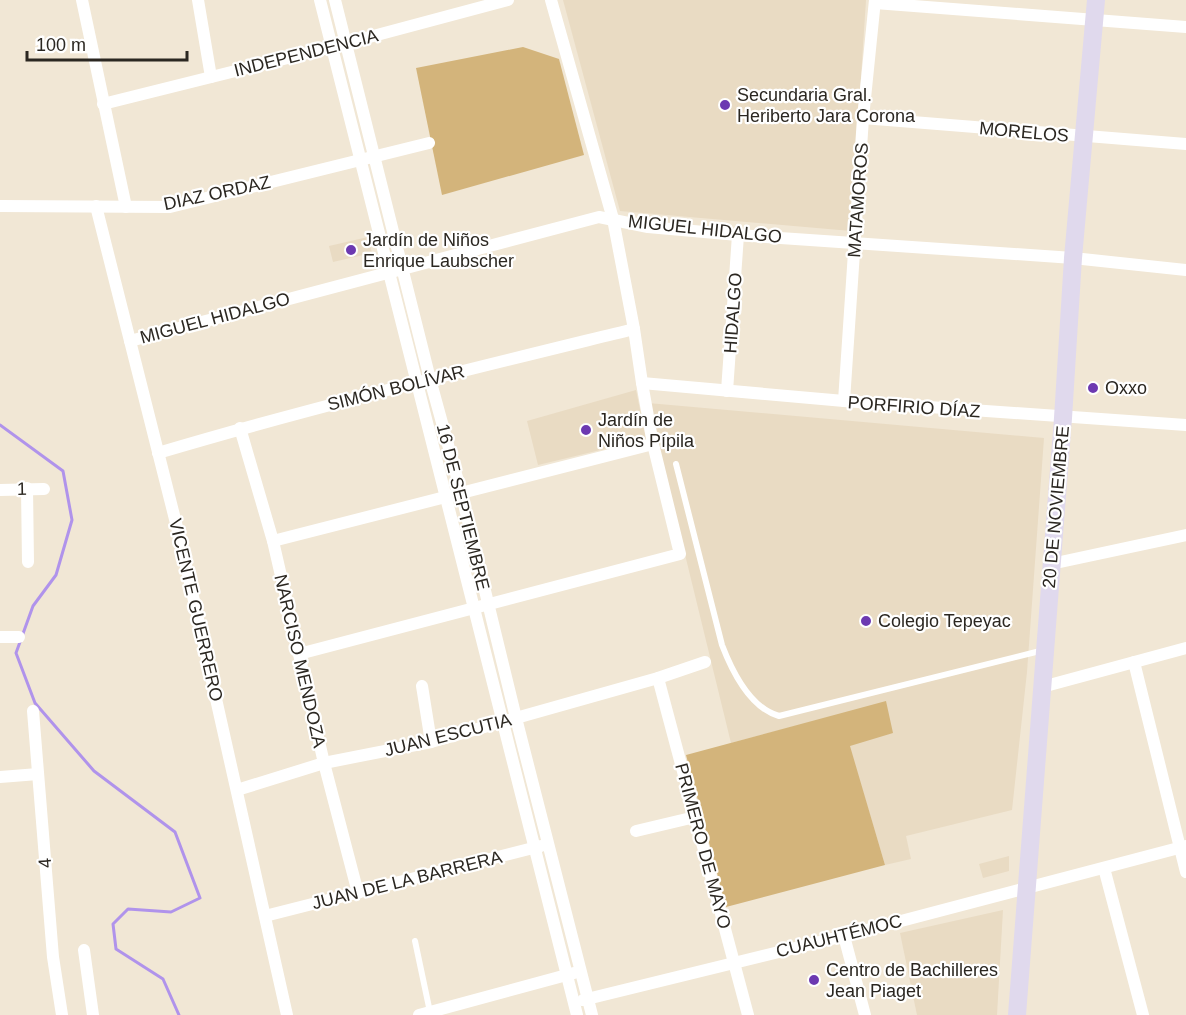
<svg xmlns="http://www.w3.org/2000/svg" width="1186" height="1015" viewBox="0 0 1186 1015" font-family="Arial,sans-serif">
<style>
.built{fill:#e9dbc3}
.green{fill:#d3b47b}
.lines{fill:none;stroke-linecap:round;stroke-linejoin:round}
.stream{stroke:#b093eb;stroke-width:3}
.service{stroke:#fff;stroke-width:6}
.minor{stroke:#fff;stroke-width:12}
.secondary{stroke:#e0d9ed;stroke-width:18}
.poi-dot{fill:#6c39b1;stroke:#fff;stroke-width:2}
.labels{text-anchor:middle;stroke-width:4.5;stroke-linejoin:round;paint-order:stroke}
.street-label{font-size:18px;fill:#2b2721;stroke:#fff}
.poi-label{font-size:18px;fill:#2b2721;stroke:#fff;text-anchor:start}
</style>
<rect width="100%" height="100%" fill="#f1e7d5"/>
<g class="built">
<path d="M563 0H866L851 231 620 211Z"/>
<path d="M368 237 372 253 333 262 329 246Z"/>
<path d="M636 390 646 439 538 465 527 421Z"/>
<path d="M648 403 1044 438 1027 672 1012 810 906 836 911 859 885 865 849 745 886 702 731 743Z"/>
<path d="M1009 856V871L983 878 979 864Z"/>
<path d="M1003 910 997 1015H917L900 933Z"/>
</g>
<g class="green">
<path d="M523 47 559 59 584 155 442 195 416 68Z"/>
<path d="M886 701 893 733 850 746 885 865 726 907 686 755Z"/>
</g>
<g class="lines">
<path class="stream" d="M0 425 63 471 72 520 56 575 33 606 16 653 35 703 94 771 175 832 200 898 171 912 128 909 113 924 116 949 163 979 179 1015"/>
<g class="service">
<path d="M676 464 722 645C732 671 750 708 779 716L1044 650"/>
<path d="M415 941 430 1012"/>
</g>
<g class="minor">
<path d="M82 0 126 207"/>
<path d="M198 0 211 77"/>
<path d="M320 0 577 1015"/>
<path d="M335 0 430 379 461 492 516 718 592 1015"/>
<path d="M875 3 1186 27"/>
<path d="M103 104 332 47 508 0"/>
<path d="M863 118 1186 144"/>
<path d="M0 206 170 207 429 143"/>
<path d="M96 206 181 543 287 1015"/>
<path d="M130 341 599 217 648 227 738 235 1073 258 1186 270"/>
<path d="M642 383 844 401 1186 425"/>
<path d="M727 391 738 235"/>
<path d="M844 401 863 118 875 0"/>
<path d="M240 428 273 541 324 763 358 893"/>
<path d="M158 453C316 406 475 368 634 329"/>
<path d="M27 488 28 562"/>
<path d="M0 490 44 489"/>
<path d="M273 541 653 444"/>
<path d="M1051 564 1186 535"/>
<path d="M0 637H19"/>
<path d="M299 654 680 554 653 444 642 383 634 329 613 219 551 0"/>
<path d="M1134 662 1186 872"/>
<path d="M658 678 748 1015"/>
<path d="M422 686 431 742"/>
<path d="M1042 687 1186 648"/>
<path d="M33 711 53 957 62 1015"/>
<path d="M0 777 38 774"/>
<path d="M237 790 324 763 431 742 658 678 705 662"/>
<path d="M636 831 695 817"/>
<path d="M1104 868 1143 1015"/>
<path d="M265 916 541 846"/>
<path d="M844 936 865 1015"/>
<path d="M84 950 93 1015"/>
<path d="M583 1000 844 936 1186 846"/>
<path d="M419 1015 574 973"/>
</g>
<path class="secondary" d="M1017 1015 1063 418 1073 258 1096 0"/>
</g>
<g class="poi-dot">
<circle cx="725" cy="105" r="6"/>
<circle cx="351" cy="250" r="6"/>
<circle cx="1093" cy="388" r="6"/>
<circle cx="586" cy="430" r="6"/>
<circle cx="866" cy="621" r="6"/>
<circle cx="814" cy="980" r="6"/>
</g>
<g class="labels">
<g class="street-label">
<text transform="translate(306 53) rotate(-14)" y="6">INDEPENDENCIA</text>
<text transform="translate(1024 132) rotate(5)" y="6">MORELOS</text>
<text transform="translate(217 193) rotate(-12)" y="6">DIAZ ORDAZ</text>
<text transform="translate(858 200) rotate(-86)" y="6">MATAMOROS</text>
<text transform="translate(705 229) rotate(6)" y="6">MIGUEL HIDALGO</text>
<text transform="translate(733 313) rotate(-86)" y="6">HIDALGO</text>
<text transform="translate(215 318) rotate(-15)" y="6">MIGUEL HIDALGO</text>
<text transform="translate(396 388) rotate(-14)" y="6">SIMÓN BOLÍVAR</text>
<text transform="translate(914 407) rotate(4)" y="6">PORFIRIO DÍAZ</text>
<text transform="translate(22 489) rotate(-1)" y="6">1</text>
<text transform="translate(463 507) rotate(76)" y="6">16 DE SEPTIEMBRE</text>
<text transform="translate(1056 507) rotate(-85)" y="6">20 DE NOVIEMBRE</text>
<text transform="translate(196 610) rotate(77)" y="6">VICENTE GUERRERO</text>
<text transform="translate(300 661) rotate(77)" y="6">NARCISO MENDOZA</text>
<text transform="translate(448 735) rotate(-14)" y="6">JUAN ESCUTIA</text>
<text transform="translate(703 846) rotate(75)" y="6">PRIMERO DE MAYO</text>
<text transform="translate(45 863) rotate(-95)" y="6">4</text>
<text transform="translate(407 880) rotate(-14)" y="6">JUAN DE LA BARRERA</text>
<text transform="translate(839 936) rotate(-14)" y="6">CUAUHTÉMOC</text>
</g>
<g class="poi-label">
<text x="737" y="101">Secundaria Gral.<tspan x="737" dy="21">Heriberto Jara Corona</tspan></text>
<text x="363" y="246">Jardín de Niños<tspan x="363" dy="21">Enrique Laubscher</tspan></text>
<text x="1105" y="394">Oxxo</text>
<text x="598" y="426">Jardín de<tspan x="598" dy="21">Niños Pípila</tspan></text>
<text x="878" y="627">Colegio Tepeyac</text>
<text x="826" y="976">Centro de Bachilleres<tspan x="826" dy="21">Jean Piaget</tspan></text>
</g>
</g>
<path d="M27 51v9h160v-9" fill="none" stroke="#2b2721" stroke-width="3"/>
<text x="36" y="51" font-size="18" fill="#2b2721" stroke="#ffffff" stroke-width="4.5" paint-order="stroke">100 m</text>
</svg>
